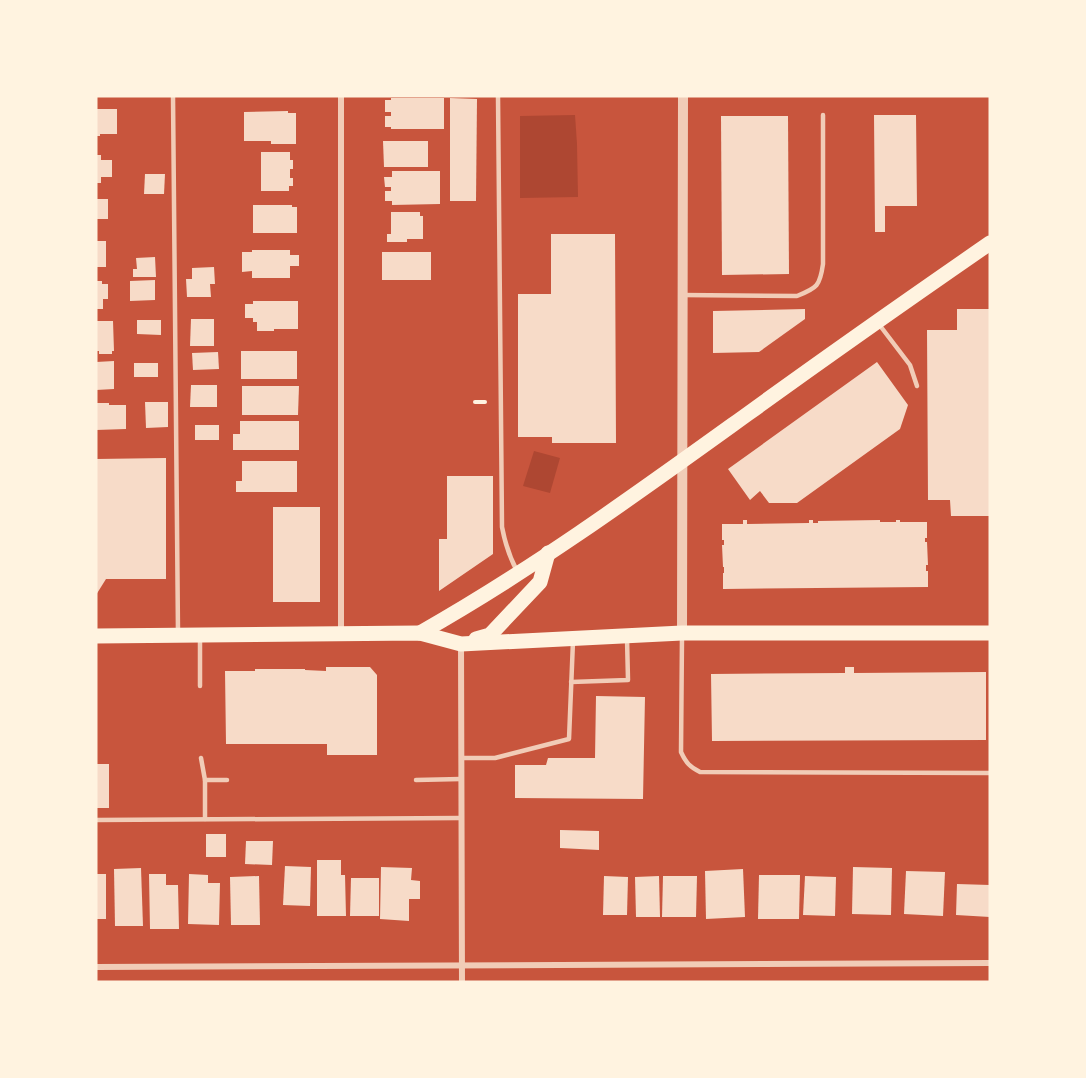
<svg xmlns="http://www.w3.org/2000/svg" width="1086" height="1078" viewBox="0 0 1086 1078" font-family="'Roboto Condensed',sans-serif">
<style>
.green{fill:#ae4732}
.building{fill:#f7dbc8}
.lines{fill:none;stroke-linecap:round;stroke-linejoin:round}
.path{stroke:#fff3e0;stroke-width:4}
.service{stroke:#f1ccb7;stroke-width:4.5}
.minor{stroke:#f1ccb7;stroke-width:6}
.tertiary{stroke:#f1ccb7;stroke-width:10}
.primary{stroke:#fff3e0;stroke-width:15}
</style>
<rect width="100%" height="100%" fill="#c8553d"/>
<g class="green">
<path d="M575 115 577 144 578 197 520 198V116Z"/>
<path d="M534 451 560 458 550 493 523 486Z"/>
</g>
<g class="building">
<path d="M391 98H444V129H391V127H385V116H391V112H385V100H391Z"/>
<path d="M450 98 477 99 476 201H450Z"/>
<path d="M96 109H117V134H100V136H96Z"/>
<path d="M288 111V113H296V144H271V141H244V112Z"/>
<path d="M874 115H916L917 206H885V232H875Z"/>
<path d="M721 116H788L789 274 722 275Z"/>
<path d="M383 141H428V167H384Z"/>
<path d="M261 152H290V160H293V169H290V178H293V186H289V191H261Z"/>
<path d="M96 155H101V160H112V177H101V183H96Z"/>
<path d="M392 171H440V204L392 205V201H385V191H391V187H385L384 177H392Z"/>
<path d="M145 174H165L164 194H144Z"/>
<rect x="96" y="199" width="12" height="20"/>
<path d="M253 205H292V207H297V233H253Z"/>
<path d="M391 212H420V216H423V239H407V242H387V234H391Z"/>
<path d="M551 234H615L616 443H552V437H518V294H551Z"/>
<rect x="96" y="241" width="10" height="26"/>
<path d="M252 250H290V255H299V266H290V278H252V271L242 272V252H252Z"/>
<rect x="382" y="252" width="49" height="28"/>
<path d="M155 257 156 277H133V269H137L136 258Z"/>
<path d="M214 267 215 284H210L211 297H187L186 279H192V268Z"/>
<path d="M155 280V300L130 301V281Z"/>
<path d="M96 281H102V284H108V299H103V309H96Z"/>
<path d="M253 301H298V329H274V331H257V322H253V318H245V304H253Z"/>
<path d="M805 309V319L759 352 713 353V311Z"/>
<path d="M957 309H990V516H951L950 500H928L927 330H957Z"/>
<path d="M191 319H214V346H190Z"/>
<path d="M137 320H161V335L137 334Z"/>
<path d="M96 321H113L114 351H112V354H99V351H96Z"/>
<rect x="241" y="351" width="56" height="28"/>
<path d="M218 352 219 369 193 370 192 353Z"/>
<path d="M114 361V389L96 390V362Z"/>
<path d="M877 362 908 405 900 429 797 503H769L760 491 750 500 728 469Z"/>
<rect x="134" y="363" width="24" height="14"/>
<path d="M191 385H217V407H190Z"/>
<path d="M242 386H299L298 415H242Z"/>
<path d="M145 402H168V427L146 428Z"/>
<path d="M96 403H109V405H126V429L96 430Z"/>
<path d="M240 421H299V450H233V434H240Z"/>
<rect x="195" y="425" width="24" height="15"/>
<path d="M166 458V579H106L96 595V459Z"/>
<path d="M242 461H297V492H236V481H242Z"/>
<path d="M447 476H493V554L439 591V539H447Z"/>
<rect x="273" y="507" width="47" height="95"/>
<path d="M743 520H747V524L809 523V520H813V523H818V521L880 520V522H896V520H900V522H927V538H925V542H927L928 565H926V571H928V587L723 589V573H724V567H723L722 545H724V540H722V524H743Z"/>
<path d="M326 667H370L377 675V755H327V744H226L225 671H255V669H305V670L326 671Z"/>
<path d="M845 667H854V673L986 672V740L712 741 711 674 845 673Z"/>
<path d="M596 696 645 697 643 799 515 798V765H546L548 758H595Z"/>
<rect x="96" y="764" width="13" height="44"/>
<path d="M560 830 599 831V850L560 848Z"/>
<rect x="206" y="834" width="20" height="23"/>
<path d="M246 841H273L272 865 245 864Z"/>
<path d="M317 860H341V875H345L346 916H317Z"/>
<path d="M285 866 311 867 310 906 283 905Z"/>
<path d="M381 867 412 868 411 880 420 881V899H409V921L380 919Z"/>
<path d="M853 867 892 868 891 915 852 914Z"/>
<path d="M141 868 143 926H115L114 869Z"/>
<path d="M743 869 745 917 706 919 705 871Z"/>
<path d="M906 871 945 872 943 916 904 914Z"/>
<rect x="96" y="874" width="10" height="45"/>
<path d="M149 874H166V885H178L179 929H150Z"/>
<path d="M189 874 208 875V883H220L219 925 188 924Z"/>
<path d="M759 875H800L799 919H758Z"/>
<path d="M259 876 260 925H231L230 877Z"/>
<path d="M604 876 628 877 627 915H603Z"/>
<path d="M659 876 660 917H636L635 877Z"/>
<path d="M663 876H697L696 917H662Z"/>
<path d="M805 876 836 877 835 916 803 915Z"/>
<path d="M351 878H379V916H350Z"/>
<path d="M957 884 990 885V917L956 915Z"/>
</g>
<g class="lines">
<path class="path" d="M475 402H485"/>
<g class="service">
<path d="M173 96 178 633"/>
<path d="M498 96 502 527C505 543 509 556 517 571"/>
<path d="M682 295 797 296C817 288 820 286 823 264V115"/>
<path d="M878 323 910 365 917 386"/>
<path d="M682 636 681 752C686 763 690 767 700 772L990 773"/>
<path d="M200 638V686"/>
<path d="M571 682 628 680 627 638"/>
<path d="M201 758 205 780H227"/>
<path d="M462 758H495L569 739 573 641"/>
<path d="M416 780 461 779"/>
<path d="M205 819V780"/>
<path d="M96 820 461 818"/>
</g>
<g class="minor">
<path d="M341 96V632"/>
<path d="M461 644 462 982"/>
<path d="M96 967 990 963"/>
</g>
<path class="tertiary" d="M682 633 683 96"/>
<g class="primary">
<path d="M420 633C535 568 642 490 749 413 829 355 909 299 990 243"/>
<path d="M96 636 420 633 461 644 682 633H990"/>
<path d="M476 639 490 635 540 582 548 553"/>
</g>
</g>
<rect width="1086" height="1078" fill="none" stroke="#fff3e0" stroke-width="195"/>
</svg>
